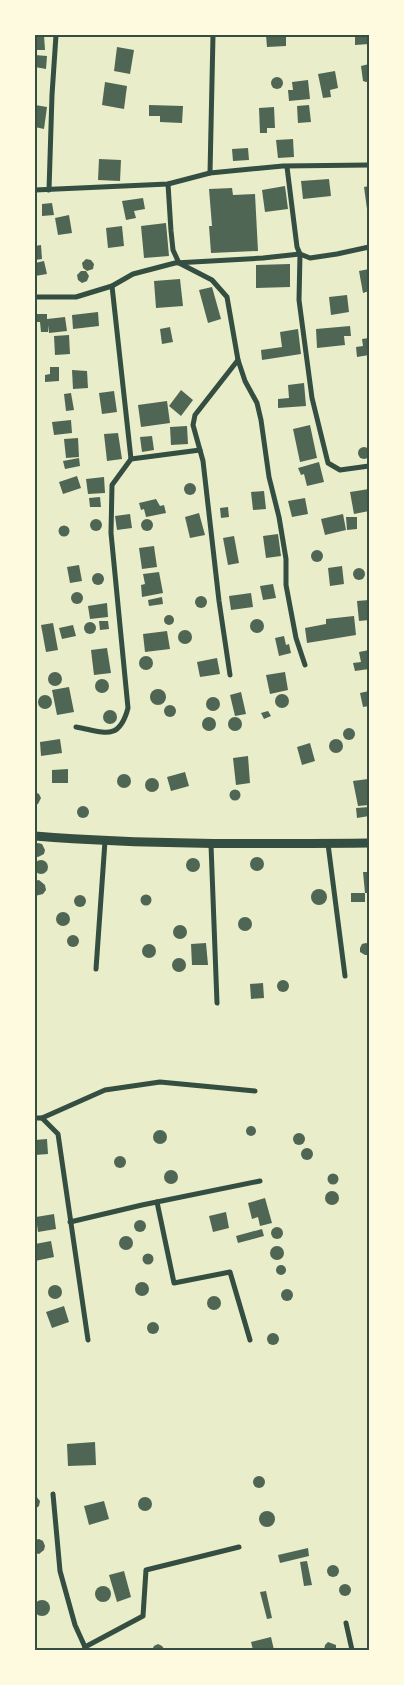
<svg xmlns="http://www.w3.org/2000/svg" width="404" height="1685" viewBox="0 0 404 1685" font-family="'PT Serif',serif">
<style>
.building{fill:#4f6655}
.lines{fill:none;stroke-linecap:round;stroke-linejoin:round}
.minor{stroke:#344e41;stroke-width:5}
.tertiary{stroke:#344e41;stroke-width:9}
.neatline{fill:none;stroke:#344e41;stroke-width:2}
</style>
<rect width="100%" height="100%" fill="#e9edc9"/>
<g class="building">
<path d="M35 35H44L45 50H35Z"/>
<path d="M266 35H286V46L267 47Z"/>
<path d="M355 35H369V44L355 45Z"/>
<path d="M117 47 134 50 130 74 114 71Z"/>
<path d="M35 55 47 56 46 69 35 67Z"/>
<path d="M369 64V81L366 82 363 81 361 66Z"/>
<path d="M335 71 338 88 330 90 331 97 323 98 318 74Z"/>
<circle cx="277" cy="83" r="6"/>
<path d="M308 80 310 99 289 101 288 90H293L292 82Z"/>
<path d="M105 82 127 86 124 109 102 105Z"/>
<path d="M35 105 47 107 44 129 35 127Z"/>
<path d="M149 105 183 106 182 123 160 122V116H149Z"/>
<path d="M309 105 311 122 298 123 297 106Z"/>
<path d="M274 107 275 128H267V133H260L259 108Z"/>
<path d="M293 139 294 157 278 158 276 140Z"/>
<path d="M248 148 249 160 233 161 232 149Z"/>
<path d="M99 159 121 160 120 181 98 180Z"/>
<path d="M329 179 331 196 303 199 301 181Z"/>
<path d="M285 186 288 209 265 212 262 190Z"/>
<path d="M369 186V209H367L364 187Z"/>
<path d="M232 188 233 195 255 194 258 251 211 253 209 226H212L209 189Z"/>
<path d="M143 198 145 209 134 211 136 218 126 220 122 201Z"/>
<path d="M52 203 54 215 42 216V204Z"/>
<path d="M69 215 72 233 58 235 55 218Z"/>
<path d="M166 223 169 256 144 258 141 226Z"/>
<path d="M122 226 124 246 108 248 106 228Z"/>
<path d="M41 245 42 259 35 260V246Z"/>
<path d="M86 259 91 260 94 264 93 269 87 271 83 268 82 263Z"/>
<path d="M44 261 47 274 35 276V263Z"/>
<path d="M290 264V287L256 288V265Z"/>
<path d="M369 269V291L363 293 359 271Z"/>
<path d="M81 271H86L89 276 87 281 82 283 78 280 77 275Z"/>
<path d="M180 279 183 306 156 308 154 281Z"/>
<path d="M212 287 221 319 208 323 199 290Z"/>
<path d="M347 295 349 312 331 315 329 297Z"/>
<path d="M98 312 99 326 73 329 72 315Z"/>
<path d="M35 314H47V319L65 317 67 331 49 333 48 325V332H41L40 322H35Z"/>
<path d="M350 326 351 336H344L345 345 317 348 316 329Z"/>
<path d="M170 327 173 342 162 344 160 329Z"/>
<path d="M298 329 301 354 262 360 261 350 282 347 280 332Z"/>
<path d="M69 335 70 354 55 355 54 336Z"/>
<path d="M369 338V355L357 357 356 347 363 346 362 339Z"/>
<path d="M50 367H59V381L45 382V375L50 374Z"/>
<path d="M72 370 87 371 88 388 73 389Z"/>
<path d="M304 383 306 406 278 408V399L289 398 288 385Z"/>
<path d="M181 390 193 400 181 416 169 406Z"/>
<path d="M114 391 117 412 102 414 99 393Z"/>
<path d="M71 393 74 410 66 411 64 394Z"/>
<path d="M167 401 170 423 141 427 138 405Z"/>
<path d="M71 420 72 433 54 435 52 422Z"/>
<path d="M310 425 317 458 300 462 293 429Z"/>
<path d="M187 426 188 444 171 445 170 427Z"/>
<path d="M118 433 122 459 107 461 104 434Z"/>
<path d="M152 436 154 450 142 452 140 437Z"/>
<path d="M78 438 79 457 66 458 64 439Z"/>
<circle cx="364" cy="453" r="6"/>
<path d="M79 458 80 466 65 469 63 461Z"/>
<path d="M319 462 324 482 307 486 304 474 301 475 298 468Z"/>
<path d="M77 476 81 488 63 494 59 482Z"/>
<path d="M104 477 105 493 88 494 86 479Z"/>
<circle cx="190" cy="489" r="6"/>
<path d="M369 489V511L354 514 350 492Z"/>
<path d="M264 491 266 509 253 510 251 492Z"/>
<path d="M100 497 101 507H90L89 498Z"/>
<path d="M305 498 308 514 292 517 288 501Z"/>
<path d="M156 499 160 506 164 505 166 513 146 517 144 509 141 510 139 503Z"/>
<path d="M228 507 229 517 221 518 220 508Z"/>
<path d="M199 513 205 535 190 538 185 517Z"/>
<path d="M130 514 132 528 117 530 115 516Z"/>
<path d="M343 514 346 530 325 535 321 519Z"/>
<path d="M346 517H357V529L347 530Z"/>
<circle cx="147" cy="525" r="6"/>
<circle cx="96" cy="525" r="6"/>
<circle cx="64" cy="531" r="5.5"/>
<path d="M278 534 281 556 266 558 263 536Z"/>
<path d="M234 536 239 563 228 565 223 538Z"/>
<path d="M154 546 157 567 142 569 139 548Z"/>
<circle cx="317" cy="556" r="6"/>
<path d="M79 565 82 581 70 583 67 567Z"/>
<path d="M342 566 344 584 330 586 328 568Z"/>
<circle cx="359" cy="574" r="6"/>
<path d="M159 572 163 593 142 597 141 585 145 584 143 574Z"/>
<circle cx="98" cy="579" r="6"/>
<path d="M273 584 276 598 263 600 260 586Z"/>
<circle cx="77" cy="598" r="6"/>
<path d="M251 593 253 607 231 610 229 596Z"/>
<circle cx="201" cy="602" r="6"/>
<path d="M162 597 163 604 149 606 148 600Z"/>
<path d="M369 600V620L359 621 357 601Z"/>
<path d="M107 603 108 617 90 619 88 606Z"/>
<circle cx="169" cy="620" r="5"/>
<path d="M354 616 356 635 307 643 305 628 326 624V619Z"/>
<circle cx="257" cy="626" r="7"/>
<path d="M99 621H108L109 629 100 630Z"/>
<circle cx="90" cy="628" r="6"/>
<path d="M53 623 58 650 46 652 41 625Z"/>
<path d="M73 625 76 636 62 639 59 628Z"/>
<circle cx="185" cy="637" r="7"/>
<path d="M167 631 170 649 145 652 143 634Z"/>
<path d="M284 636 286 645 289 644 291 653 279 656 275 638Z"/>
<path d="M107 648 111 673 94 675 91 650Z"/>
<path d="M369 650V669L355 671 353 663 361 662 359 652Z"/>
<circle cx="146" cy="663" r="7"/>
<path d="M217 658 220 674 200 677 197 662Z"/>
<circle cx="55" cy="679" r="7"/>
<path d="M285 672 288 690 270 694 266 675Z"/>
<circle cx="102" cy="686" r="7"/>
<path d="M69 687 74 712 57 715 52 690Z"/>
<circle cx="158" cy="697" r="8"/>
<path d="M369 691V706L363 707 360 693Z"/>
<path d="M241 692 246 714 235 716 230 695Z"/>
<circle cx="282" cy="701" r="7"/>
<circle cx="45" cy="702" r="7"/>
<circle cx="213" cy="704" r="7"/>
<circle cx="170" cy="711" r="6"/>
<circle cx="110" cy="717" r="7"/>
<path d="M268 711 271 716 264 719 261 713Z"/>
<circle cx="209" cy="724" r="7"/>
<circle cx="235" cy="724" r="7"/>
<circle cx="349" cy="734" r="6"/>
<path d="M60 739 62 753 41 756 40 742Z"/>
<circle cx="336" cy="746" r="7"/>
<path d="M310 743 315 761 302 765 297 747Z"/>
<path d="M248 756 250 783 236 785 233 758Z"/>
<path d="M68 769V783H52V770Z"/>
<path d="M185 772 189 786 171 791 167 777Z"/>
<circle cx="124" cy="781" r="7"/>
<circle cx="152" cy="785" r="7"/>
<path d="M368 779 369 805 358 806 353 781Z"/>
<circle cx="235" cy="795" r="5.5"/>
<path d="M35 792 39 794 41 798 38 804 35 805Z"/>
<circle cx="83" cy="812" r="6"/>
<path d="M369 807V816L357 818 356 808Z"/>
<path d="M38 843 42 844 45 850 44 854 38 857 35 856V844Z"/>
<circle cx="257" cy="864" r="7"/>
<circle cx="193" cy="865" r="7"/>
<circle cx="41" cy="867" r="7"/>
<path d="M363 872H369V893H365Z"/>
<path d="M39 880 45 885 46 890 43 894 35 896V881Z"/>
<circle cx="319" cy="897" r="8"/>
<rect x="351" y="893" width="14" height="9"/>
<circle cx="146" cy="900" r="5.5"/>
<circle cx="80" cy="901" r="6"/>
<circle cx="63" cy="919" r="7"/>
<circle cx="245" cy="924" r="7"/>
<circle cx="180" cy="932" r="7"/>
<circle cx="73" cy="941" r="6"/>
<path d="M206 943 208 965H192L191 944Z"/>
<path d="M366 943 369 944V955H365L360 952V948L362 944Z"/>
<circle cx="149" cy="951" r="7"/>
<circle cx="179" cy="965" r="7"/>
<circle cx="283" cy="986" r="6"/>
<path d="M263 983 264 998 251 999 250 984Z"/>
<circle cx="251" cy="1131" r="5"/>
<circle cx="160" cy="1137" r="7"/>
<circle cx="299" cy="1139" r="6"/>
<path d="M47 1139 48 1154 35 1155V1140Z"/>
<circle cx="307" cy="1154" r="6"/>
<circle cx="120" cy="1162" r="6"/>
<circle cx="171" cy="1177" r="7"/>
<circle cx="333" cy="1179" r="5.5"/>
<circle cx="332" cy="1198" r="7"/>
<path d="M265 1198 272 1223 260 1226 258 1217 252 1219 248 1203Z"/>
<path d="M226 1212 229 1228 213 1232 209 1216Z"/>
<path d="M54 1214 56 1229 38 1232 36 1217Z"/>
<circle cx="140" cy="1226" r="6"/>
<circle cx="277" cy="1233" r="6"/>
<path d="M262 1229 264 1236 238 1243 236 1236Z"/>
<circle cx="126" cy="1243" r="7"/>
<path d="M51 1241 54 1257 35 1261V1244Z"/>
<circle cx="277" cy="1253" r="7"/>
<circle cx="148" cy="1259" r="5.5"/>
<circle cx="281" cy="1270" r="5"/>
<circle cx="142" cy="1289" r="7"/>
<circle cx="55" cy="1292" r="7"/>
<circle cx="287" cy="1295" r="6"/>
<circle cx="214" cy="1303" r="7"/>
<path d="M64 1306 69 1322 52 1328 46 1312Z"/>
<circle cx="153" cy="1328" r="6"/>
<circle cx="273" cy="1339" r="6"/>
<path d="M95 1442 96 1465 68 1466 67 1444Z"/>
<circle cx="259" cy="1482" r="6"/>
<path d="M35 1495 40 1501 39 1506 35 1509Z"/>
<circle cx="145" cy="1504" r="7"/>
<path d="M104 1501 109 1519 89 1525 84 1506Z"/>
<circle cx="267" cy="1519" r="8"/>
<path d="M39 1539 43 1541 45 1546 44 1550 39 1554 35 1553V1540Z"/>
<path d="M308 1548 309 1556 280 1563 278 1555Z"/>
<path d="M307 1561 312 1585 304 1586 300 1562Z"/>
<circle cx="333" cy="1571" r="6"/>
<path d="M124 1571 131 1597 117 1602 109 1575Z"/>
<circle cx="345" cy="1590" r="6"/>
<circle cx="103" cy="1594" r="8"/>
<path d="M266 1591 272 1618 267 1619 260 1592Z"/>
<circle cx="42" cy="1608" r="8"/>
<path d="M271 1637 274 1650H253L251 1642Z"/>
<path d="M328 1642 336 1645V1650H324L325 1645Z"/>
<path d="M158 1644 162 1646 165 1650H152L154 1646Z"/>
</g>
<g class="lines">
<g class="minor">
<path d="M287 167 297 247 300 254 299 300 306 353 312 398 328 463 340 470 369 466"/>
<path d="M210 173 213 35"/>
<path d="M168 184 171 231 173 250 179 263 212 280 227 297 238 360 245 381 257 403 261 420 269 477 279 517 286 559V585L296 638 305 665"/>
<path d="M35 190 168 184 210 173 283 166 369 165"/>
<path d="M49 190 52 95 56 35"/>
<path d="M35 297H76L112 286 133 274 175 263 263 258 300 254 310 258 337 254 369 247"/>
<path d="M131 459 200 450"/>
<path d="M230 675 219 601 203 461 193 425 195 415 238 360"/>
<path d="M76 727C104 732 119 742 128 708L111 533 112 485 131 459 112 286"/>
<path d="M328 844 345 976"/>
<path d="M211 845 217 1003"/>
<path d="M96 969 105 841"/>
<path d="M35 1118H42L58 1134 88 1340"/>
<path d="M42 1118 105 1090 160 1082 255 1091"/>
<path d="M157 1202 174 1283 230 1272 250 1340"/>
<path d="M70 1222 142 1205 260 1181"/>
<path d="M53 1494 60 1571 75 1625 85 1647"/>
<path d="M346 1623 352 1650"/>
<path d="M84 1650 85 1647 143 1616 146 1570 239 1547"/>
</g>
<path class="tertiary" d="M35 836C146 845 257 844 369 843"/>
</g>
<rect width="404" height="1685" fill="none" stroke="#fefae0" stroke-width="72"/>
<rect x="36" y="36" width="332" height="1613" class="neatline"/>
</svg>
